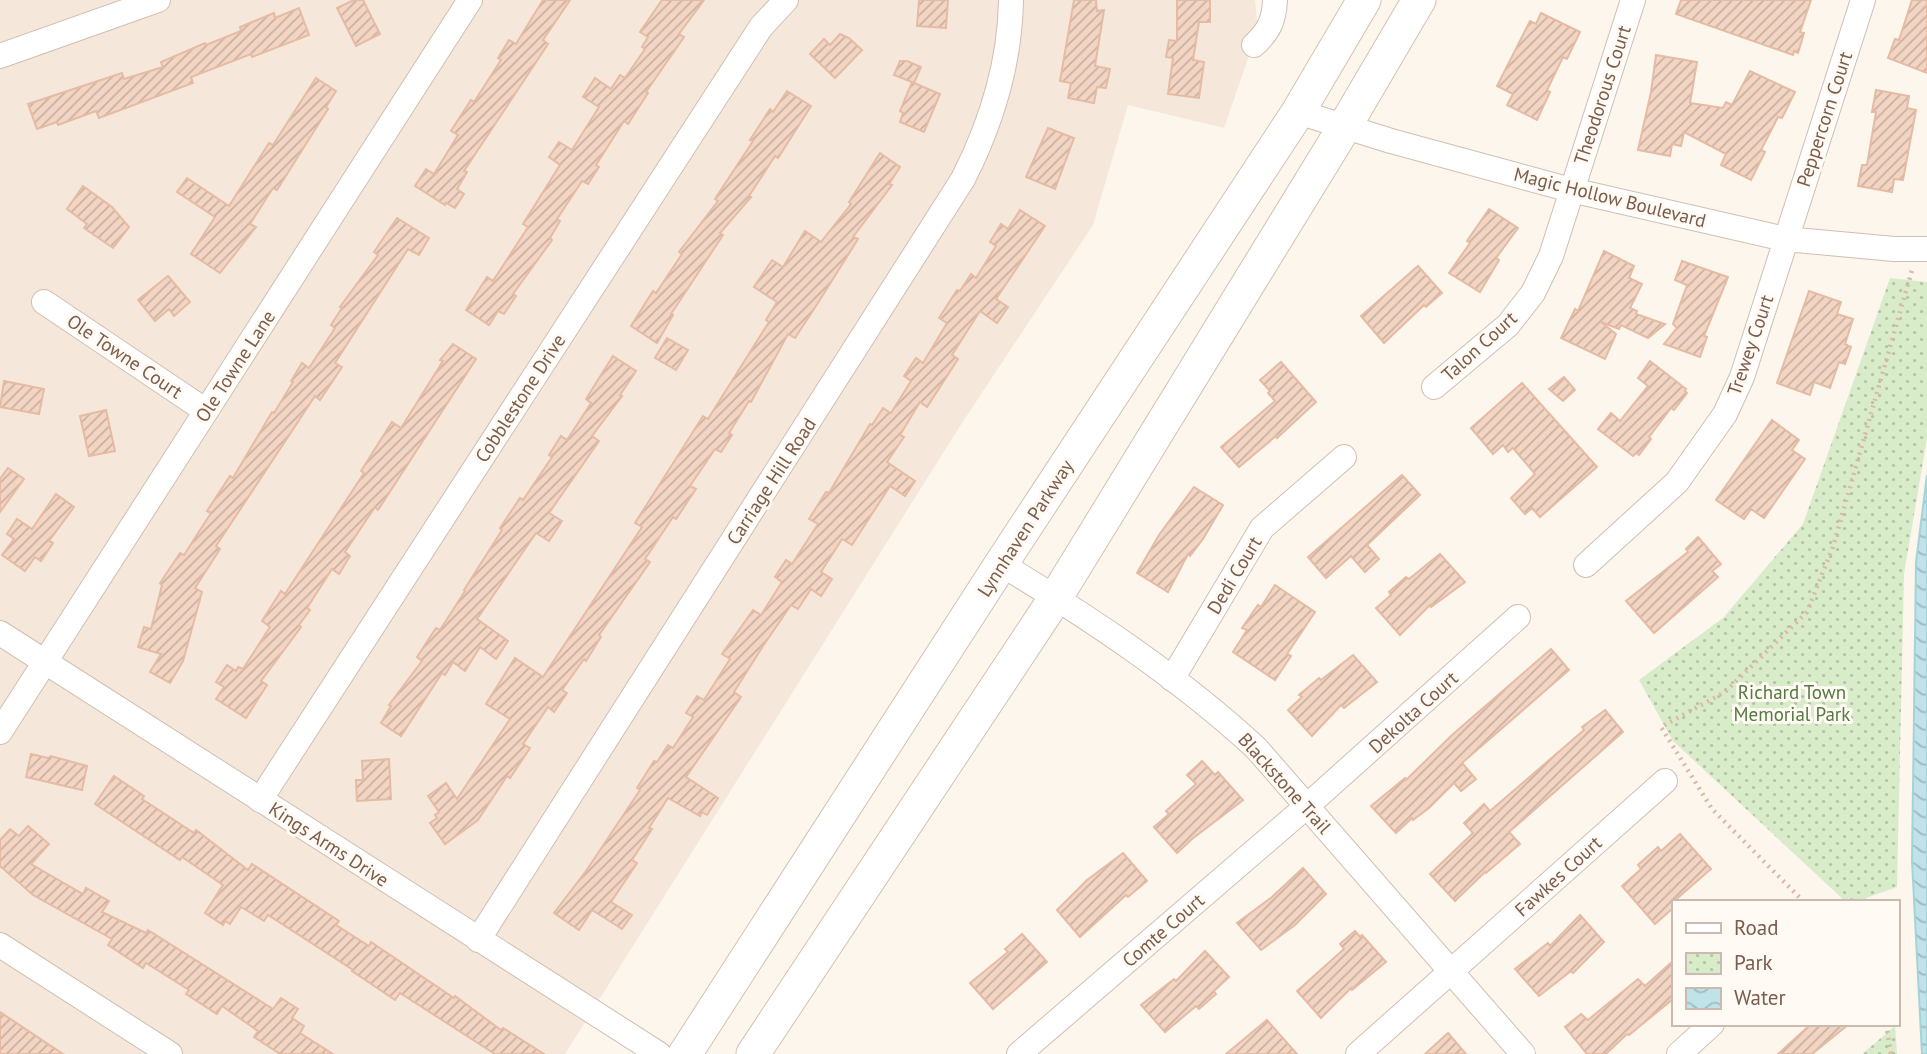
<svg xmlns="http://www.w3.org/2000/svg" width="1927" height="1054" viewBox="0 0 1927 1054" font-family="'PT Sans',sans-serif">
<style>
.residential{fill:#f5e8da}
.park{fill:url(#park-dots)}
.water{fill:url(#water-waves);stroke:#a5d3da;stroke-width:2}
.building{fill:url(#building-hatch);stroke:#e6bba3;stroke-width:2}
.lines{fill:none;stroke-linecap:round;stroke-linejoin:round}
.minor-casing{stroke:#d1beb0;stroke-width:26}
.secondary-casing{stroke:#d6c0b0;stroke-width:35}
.path{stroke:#d9b8a5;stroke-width:4.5;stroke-dasharray:2 5;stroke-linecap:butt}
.minor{stroke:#fff;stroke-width:24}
.secondary{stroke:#fff;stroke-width:33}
.labels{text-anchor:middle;stroke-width:6;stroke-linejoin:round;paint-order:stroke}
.street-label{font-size:19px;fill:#7a5c4d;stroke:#fffaf3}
.park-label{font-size:19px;fill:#537a41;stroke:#fffaf3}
</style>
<defs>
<pattern id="park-dots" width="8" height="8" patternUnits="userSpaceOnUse" patternTransform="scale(1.75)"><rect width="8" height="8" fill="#d8ecc9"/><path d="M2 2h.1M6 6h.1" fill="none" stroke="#b4c2a5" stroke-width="1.8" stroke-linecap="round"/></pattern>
<pattern id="water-waves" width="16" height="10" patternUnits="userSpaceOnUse" patternTransform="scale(1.75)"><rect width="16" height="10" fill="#bfe3e8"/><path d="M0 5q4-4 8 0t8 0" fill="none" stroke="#a0bbbe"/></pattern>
<pattern id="building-hatch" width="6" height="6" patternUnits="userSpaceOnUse" patternTransform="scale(1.75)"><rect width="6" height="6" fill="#f3d5c3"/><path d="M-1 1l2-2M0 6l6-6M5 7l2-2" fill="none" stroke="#cab0a1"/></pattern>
</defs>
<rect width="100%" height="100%" fill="#fdf6ec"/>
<path class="residential" d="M0 0H1255L1258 30 1224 128 1128 105 1093 225 962 423 565 1054H0Z"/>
<g class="park">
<path d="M1890 278 1927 282V438L1904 574 1897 887 1855 902H1846L1673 741 1639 680 1723 618 1803 524Z"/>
<path d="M1895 1026 1897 1054H1862Z"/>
</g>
<path class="water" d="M1927 475V1054H1922L1912 861 1916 562Z"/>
<g class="building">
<path d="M354 0H363L380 34 356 46 337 8Z"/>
<path d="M543 0H570L543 40 548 44 464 171 467 172 457 189 464 194 455 208 446 203 445 205 415 186 426 169 434 174 458 135 451 131 471 100 474 102 501 60 498 58 509 40 516 44Z"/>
<path d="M662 0H704L679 34 684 37 646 92 648 93 628 124 624 121 596 165 599 167 588 184 582 181 557 219 560 221 550 238 552 240 513 294 516 296 504 314 498 311 489 325 466 310 487 277 493 281 528 227 523 224 560 165 549 157 559 142 572 150 599 107 583 97 595 78 611 89 620 75 625 78 645 49 642 47 648 37 640 32Z"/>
<path d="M919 0H948L946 28 917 26Z"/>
<path d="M1074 0H1096L1097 11 1104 10 1095 66 1110 69 1106 88 1097 87 1094 103 1068 98 1071 83 1060 81Z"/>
<path d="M1177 0H1210V22H1199L1193 60 1204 62 1199 98 1168 94 1173 58 1166 57 1169 40 1177 41Z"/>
<path d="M1681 0H1811L1800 32 1804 33 1798 53 1794 51 1793 55 1676 14Z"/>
<path d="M1912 0H1927V73L1888 58 1895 39 1899 40Z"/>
<path d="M299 8 309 35 252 57 251 54 191 77 193 83 99 118 96 111 58 125 57 122 37 129 28 104 122 73 124 79 163 67 161 62 205 43 206 45 241 31 240 27 274 13 275 18Z"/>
<path d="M1541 13 1580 32 1567 59 1563 57 1547 90 1550 92 1537 120 1507 105 1513 94 1497 86 1530 21 1536 24Z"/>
<path d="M840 34 849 38 862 50 835 78 810 54 824 39 830 45Z"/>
<path d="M1656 55 1697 62 1690 103 1723 108 1726 102 1732 105 1750 71 1795 92 1782 118 1778 117 1761 150 1765 152 1751 180 1721 165 1726 154 1684 132 1681 146 1672 144 1670 156 1638 150 1651 92Z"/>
<path d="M900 61H907L921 67 914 83 894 75Z"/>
<path d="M316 78 336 91 326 107 328 109 277 190 273 188 250 224 256 227 220 273 191 254 215 217 177 192 187 178 229 206 269 143 273 145Z"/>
<path d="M912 82 940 94 924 132 900 122 903 113 900 111Z"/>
<path d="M1876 90 1909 96 1907 108 1916 110 1903 180 1894 179 1892 192 1858 186 1862 165H1867L1876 112H1872Z"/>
<path d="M787 91 811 106 778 158 775 156 749 196 751 197 720 233 723 235 671 314 673 315 657 343 631 326 653 291 656 293 682 254 679 252 718 201 715 199 753 141 750 140 770 109 773 112Z"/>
<path d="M1048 128 1074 138 1055 189 1026 177Z"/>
<path d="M880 153 900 167 889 184 892 185 853 237 858 239 816 306 795 338 788 334 751 402 749 401 729 433 732 435 721 452 715 449 690 486 696 489 676 519 673 517 645 559 650 562 599 635 601 637 586 661 584 659 562 690 567 693 554 712 548 707 523 744 530 748 510 778 507 776 478 820 445 844 430 823 437 818 435 815 439 812 428 796 446 783 457 799 510 719 486 704 515 658 543 677 642 527 635 523 677 457 703 416 708 419 769 322 766 320 777 302 754 287 772 260 783 267 805 231 821 242 851 204 849 202Z"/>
<path d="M83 186 112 207 129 227 113 248 84 228 87 224 67 209Z"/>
<path d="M1489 209 1518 228 1496 258 1499 260 1480 292 1449 273 1470 243 1467 241Z"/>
<path d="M1020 210 1045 226 996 299 1008 307 997 323 980 311 952 355 958 359 927 407 920 402 900 435 904 437 887 462 915 481 905 496 890 486 852 545 842 539 821 572 832 579 821 596 811 589 798 609 791 605 763 646 734 692 741 697 686 777 718 798 707 815 702 812 700 816 668 798 649 828 652 829 632 860 637 863 611 902 632 915 622 929 592 910 579 930 554 913 586 871 640 790 637 788 654 761 657 762 668 745 673 748 693 717 686 713 697 696 704 700 730 659 722 654 753 610 761 615 782 582 775 577 786 560 792 564 818 524 809 519 826 492 829 493 870 424 872 425 883 408 891 413 911 381 904 376 916 358 923 363 947 323 939 318 957 290 960 291 971 274 976 278 996 246 990 242 1001 224 1008 229Z"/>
<path d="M397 218 429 238 419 255 408 249 335 363 342 367 320 400 315 396 216 546 220 549 195 588 202 592 183 661 170 683 150 672 161 654 138 647 144 627 151 629 162 585 160 583 180 553 184 555 211 513 207 511 230 476 233 478 272 412 274 413 293 382 291 381 302 363 309 368 335 328 331 325 342 308 340 307 378 255 374 252Z"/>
<path d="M1604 251 1634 266 1629 278 1642 284 1630 308 1637 311 1636 314 1665 324 1648 338 1621 325 1619 329 1601 322 1616 334 1605 359 1561 338 1575 309 1578 311Z"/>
<path d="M1682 261 1728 277 1704 336 1707 337 1700 357 1664 344 1677 328 1673 324 1687 285 1675 280Z"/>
<path d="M1418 266 1442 293 1426 307 1424 305 1384 343 1361 316Z"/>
<path d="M168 276 190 302 174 316 169 309 155 321 138 300Z"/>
<path d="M1809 291 1841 302 1837 314 1853 319 1845 344 1851 347 1845 364 1839 362 1830 388 1814 382 1810 395 1777 383Z"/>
<path d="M667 338 688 350 676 370 655 358Z"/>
<path d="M453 344 476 359 378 510 375 507 345 552 350 556 339 574 332 569 307 608 310 610 299 625 301 627 261 681 267 685 246 718 216 699 224 687 216 682 227 665 236 671 238 667 243 669 270 627 262 621 281 591 285 594 364 473 361 471 392 422 401 428 443 361 440 360Z"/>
<path d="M613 356 636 371 620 395 622 396 592 436 599 441 549 513 562 521 549 541 536 533 477 619 508 641 496 659 480 647 465 671 453 662 445 675 442 673 401 736 381 723 391 706 389 705 422 661 417 657 436 628 440 630 465 591 464 590 502 530 500 528 520 498 523 500 552 457 549 455 561 436 567 440 591 403 586 399Z"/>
<path d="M1650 361 1686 389 1685 391 1687 393 1674 410 1671 408 1649 437 1651 439 1639 455 1636 453 1633 456 1598 429 1611 413 1620 421 1648 386 1638 378Z"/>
<path d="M1281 362 1316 402 1277 438 1276 436 1239 467 1221 447 1275 401 1268 393 1270 391 1260 380Z"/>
<path d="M1564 377 1575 390 1563 401 1549 389Z"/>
<path d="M4 381 44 389 39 414 0 407Z"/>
<path d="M1522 383 1597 467 1540 517 1532 508 1525 514 1511 498 1535 474 1513 448 1508 452 1503 445 1493 454 1471 428Z"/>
<path d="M106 410 115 451 89 456 80 416Z"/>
<path d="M1772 420 1799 440 1792 450 1805 459 1764 518 1751 509 1744 519 1716 500Z"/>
<path d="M8 468 24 479 0 512V479Z"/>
<path d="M1402 475 1420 495 1367 545 1379 559 1365 572 1351 556 1326 578 1308 557Z"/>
<path d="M1194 487 1223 505 1203 539 1190 556 1188 554 1168 592 1137 573 1159 535Z"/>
<path d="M56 494 74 507 49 541 53 543 41 561 35 557 25 571 2 555 14 539 7 534 17 519 32 529Z"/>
<path d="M1698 537 1721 564 1712 571 1718 577 1654 633 1626 601 1688 552 1686 549Z"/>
<path d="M1440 554 1465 582 1431 607 1430 605 1400 635 1376 608 1391 595 1389 592 1406 577 1409 579Z"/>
<path d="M1275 585 1315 612 1287 654 1291 656 1275 680 1233 652 1247 630 1242 628 1258 605 1261 607Z"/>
<path d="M1551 649 1569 670 1462 763 1476 779 1461 791 1454 783 1429 808 1413 820 1412 818 1396 833 1371 806 1405 778 1406 780 1452 735Z"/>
<path d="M1353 655 1377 682 1344 708 1341 705 1312 736 1288 710 1302 697 1299 695 1319 678 1321 680Z"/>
<path d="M1605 710 1623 732 1509 832 1520 844 1486 873 1485 872 1455 901 1430 874 1473 833 1464 823 1484 804 1490 811 1584 730 1582 727Z"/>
<path d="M31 754 48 758 51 756 87 766 82 790 26 777Z"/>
<path d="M389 759 391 799 357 801 356 780H363L362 761Z"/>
<path d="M1202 761 1215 775 1218 772 1243 800 1192 839 1177 853 1154 827 1169 814 1166 811 1196 784 1187 775Z"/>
<path d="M114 776 144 796 142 799 194 833 196 830 248 870 252 864 339 921 336 925 369 946 371 942 454 998 455 996 501 1030 503 1028 544 1054H495L400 993 395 1000 352 971 353 970 268 915 264 921 241 907 230 924 225 921 223 925 205 913 223 885 182 857 180 860 95 804Z"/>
<path d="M28 826 49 844 31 864 83 894 86 888 109 901 102 912 146 933 148 930 273 1009 281 998 298 1009 292 1018 304 1026 300 1033 333 1054H280L254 1037 258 1031 222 1006 217 1014 186 994 189 990 146 963 143 968 108 945 112 939 33 895 0 866V840L10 829 19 836Z"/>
<path d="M1680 834 1711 869 1673 902V908L1655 924 1622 886 1641 869 1638 865 1658 847 1661 851Z"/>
<path d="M1123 853 1147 881 1128 897 1126 895 1080 937 1057 910 1087 880Z"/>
<path d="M1303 868 1326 894 1295 925 1261 950 1237 923 1272 897Z"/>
<path d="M1580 915 1604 942 1573 973 1571 971 1539 996 1515 969 1548 943 1550 946Z"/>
<path d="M1355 931 1360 937 1362 935 1386 962 1352 990 1351 988 1321 1018 1297 991 1344 949 1340 944Z"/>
<path d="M1022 934 1047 962 993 1009 970 983 1008 952 1005 949Z"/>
<path d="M1205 951 1229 977 1214 991 1216 994 1199 1009 1196 1006 1165 1032 1141 1005 1174 979 1176 981Z"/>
<path d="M1673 961V999L1629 1035 1627 1034 1606 1054H1587L1565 1027 1581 1014 1588 1020 1638 979 1645 986Z"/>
<path d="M0 1012 63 1054H0Z"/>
<path d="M1267 1020 1297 1054H1226Z"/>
<path d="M1811 1024H1849L1812 1054H1778Z"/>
<path d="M1448 1033 1466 1054H1425Z"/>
</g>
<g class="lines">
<g class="minor-casing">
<g id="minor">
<path d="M1254 45C1269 31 1274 21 1275 0"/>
<path d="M0 56 158 0"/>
<path d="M1298 112 1391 141 1571 190 1785 239 1894 249H1927"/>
<path d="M44 302 206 411"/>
<path d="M1434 387 1508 325 1533 293 1551 256 1633 0"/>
<path d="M1001 564C1090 618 1179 677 1256 748L1523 1054"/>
<path d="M1586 565 1677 482 1725 414 1742 377 1863 0"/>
<path d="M0 633 659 1054"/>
<path d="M1172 679 1262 528 1344 457"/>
<path d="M0 732 470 0"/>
<path d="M260 800 761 27 786 0"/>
<path d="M478 940 963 179C992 122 1010 64 1011 0"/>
<path d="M0 945 170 1054"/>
<path d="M1019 1054 1307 806 1518 617"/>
<path d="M1358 1054 1665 781"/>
<path d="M1679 1054 1712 1024"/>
</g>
</g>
<g class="secondary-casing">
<g id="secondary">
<path d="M685 1054 1001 564 1298 112 1364 0"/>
<path d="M753 1054 1056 597 1345 126 1419 0"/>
</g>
</g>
<g class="path">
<path d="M1804 902 1712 809 1661 727 1725 692 1807 612 1833 547 1912 270"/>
<path d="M1886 1024 1891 1054"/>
</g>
<use href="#minor" class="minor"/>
<use href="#secondary" class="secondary"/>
</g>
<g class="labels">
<g class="street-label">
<text transform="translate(1602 95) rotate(-72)" y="7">Theodorous Court</text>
<text transform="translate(1824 119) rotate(-72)" y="7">Peppercorn Court</text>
<text transform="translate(1610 197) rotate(14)" y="7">Magic Hollow Boulevard</text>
<text transform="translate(1750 345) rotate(-71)" y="7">Trewey Court</text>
<text transform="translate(1479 346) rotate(-42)" y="7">Talon Court</text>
<text transform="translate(125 356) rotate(34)" y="7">Ole Towne Court</text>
<text transform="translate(235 366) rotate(-57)" y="7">Ole Towne Lane</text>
<text transform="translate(520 398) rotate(-57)" y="7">Cobblestone Drive</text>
<text transform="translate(771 481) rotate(-57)" y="7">Carriage Hill Road</text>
<text transform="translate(1025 528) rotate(-57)" y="7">Lynnhaven Parkway</text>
<text transform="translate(1234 575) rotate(-59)" y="7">Dedi Court</text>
<text transform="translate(1413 712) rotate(-42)" y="7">Dekolta Court</text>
<text transform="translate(1285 783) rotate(48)" y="7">Blackstone Trail</text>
<text transform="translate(329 844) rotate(33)" y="7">Kings Arms Drive</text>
<text transform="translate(1558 876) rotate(-42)" y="7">Fawkes Court</text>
<text transform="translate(1163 930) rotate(-41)" y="7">Comte Court</text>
</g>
<g class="park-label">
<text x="1792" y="699">Richard Town<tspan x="1792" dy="22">Memorial Park</tspan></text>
</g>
</g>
<rect x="1672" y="900" width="228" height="126" fill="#fffaf3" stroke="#cabbb1" stroke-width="2"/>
<rect x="1686" y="923" width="35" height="10" fill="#ffffff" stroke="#cabbb1" stroke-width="2"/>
<text x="1734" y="935" font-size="21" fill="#7a5c4d">Road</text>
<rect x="1686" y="953" width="35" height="21" fill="url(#park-dots)" stroke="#cabbb1" stroke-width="2"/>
<text x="1734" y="970" font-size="21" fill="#7a5c4d">Park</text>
<rect x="1686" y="988" width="35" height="21" fill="url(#water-waves)" stroke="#cabbb1" stroke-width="2"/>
<text x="1734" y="1005" font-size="21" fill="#7a5c4d">Water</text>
</svg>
